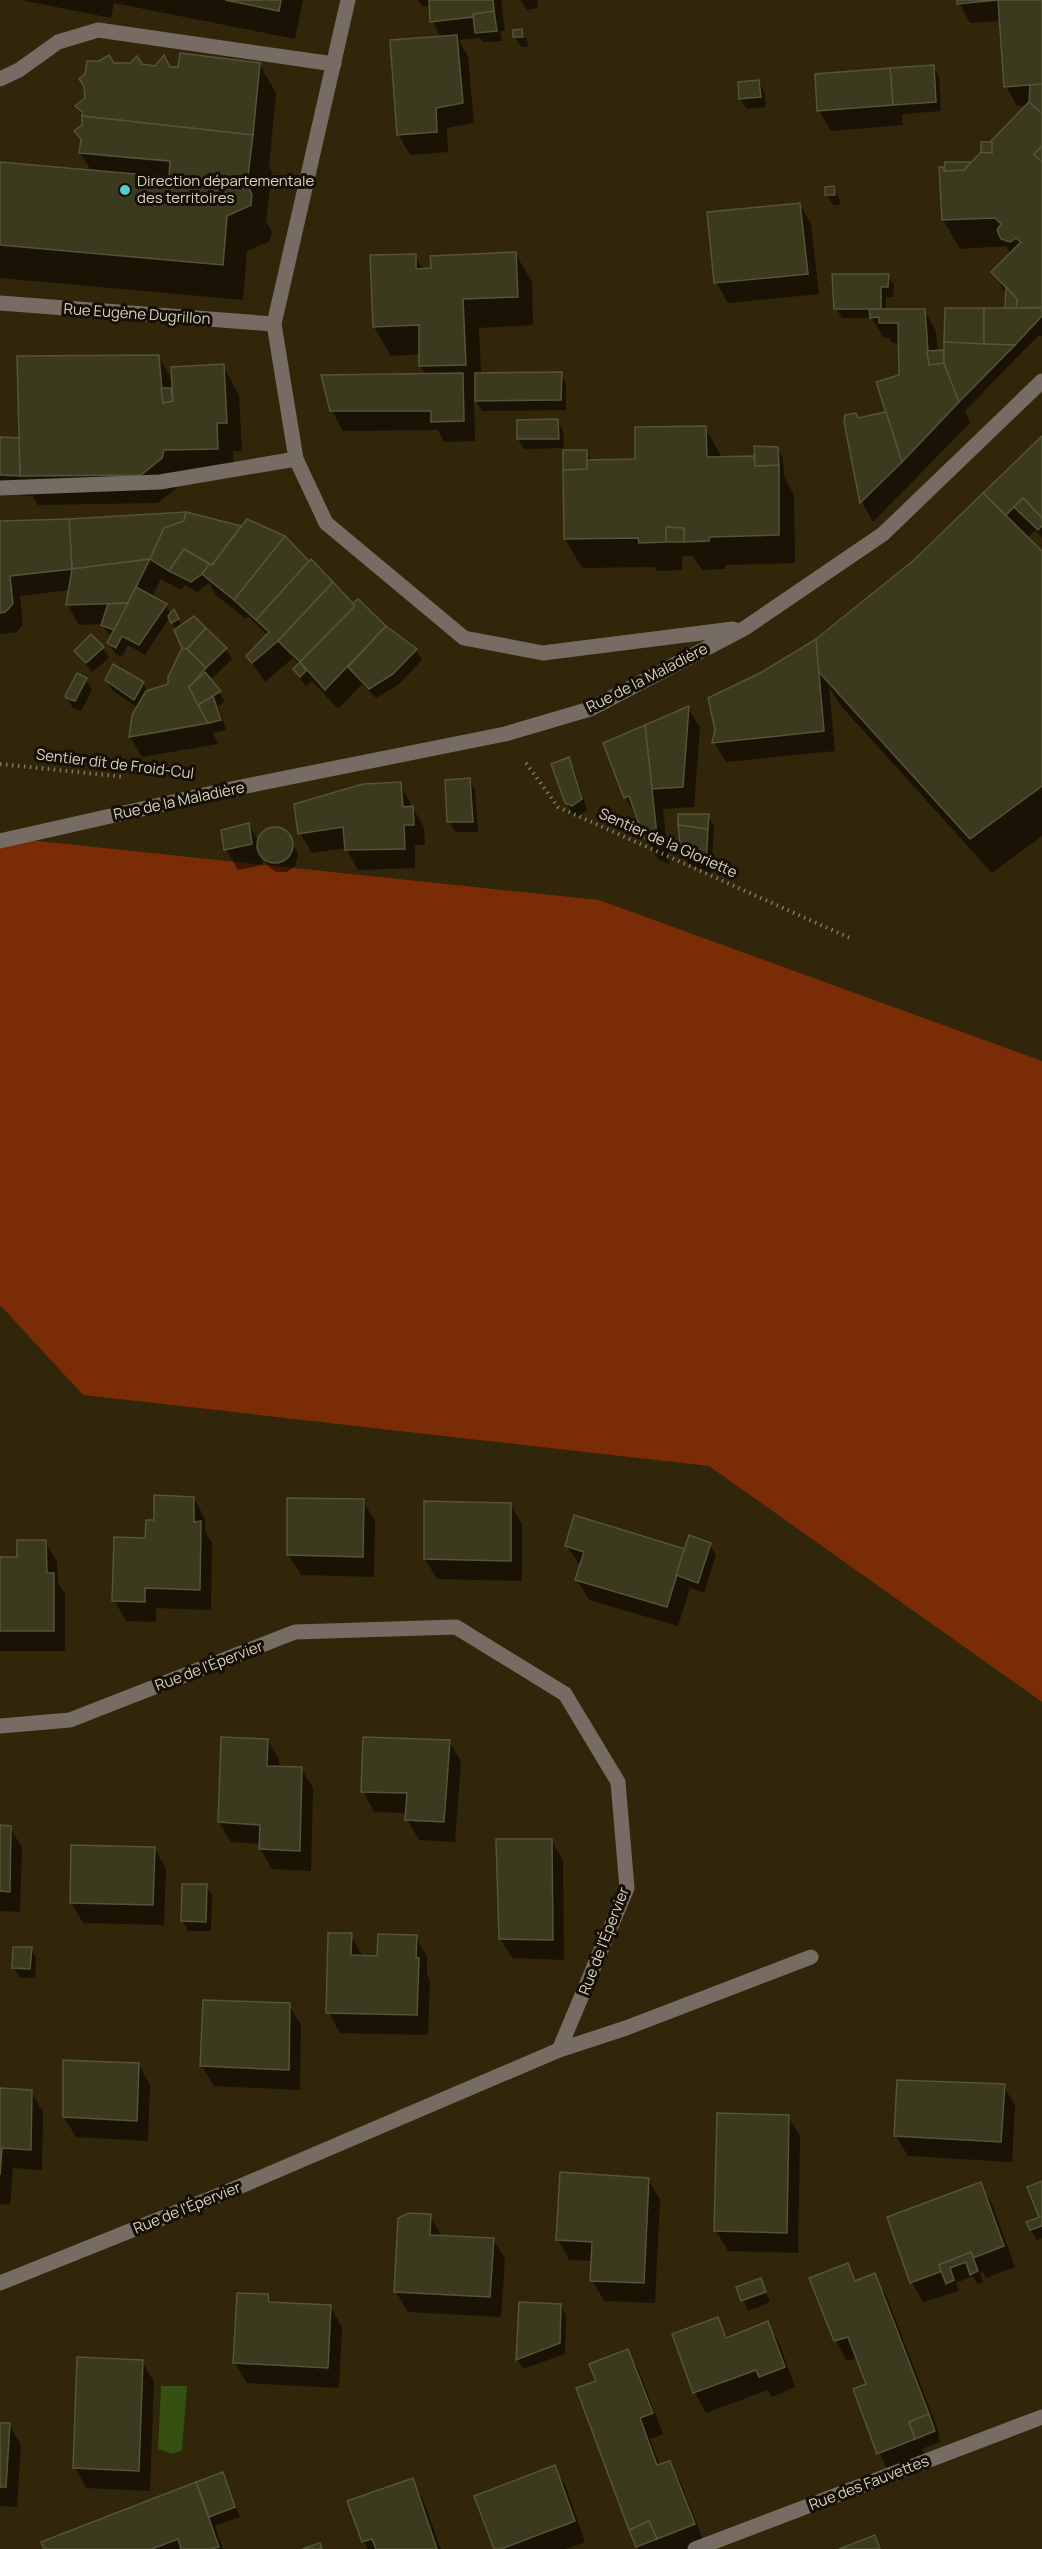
<svg xmlns="http://www.w3.org/2000/svg" width="1042" height="2549" viewBox="0 0 1042 2549" font-family="Manrope,sans-serif">
<style>
.green{fill:#792c05}
.water{fill:#365012}
.shadow{fill:#0007;fill-rule:evenodd}
.building{fill:#3b3a1e;stroke:#545437;stroke-width:1.5}
.lines{fill:none;stroke-linecap:round;stroke-linejoin:round}
.path{stroke:#817761;stroke-width:4;stroke-dasharray:1.5 4.5;stroke-linecap:butt}
.minor{stroke:#776c63;stroke-width:15}
.poi-dot{fill:#52cdce;stroke:#150f05;stroke-width:2}
.labels{text-anchor:middle;stroke-width:6;stroke-linejoin:round;paint-order:stroke}
.poi-label{font-size:15px;fill:#d8d1c1;stroke:#150f05;text-anchor:start}
.street-label{font-size:15px;fill:#d8d1c1;stroke:#150f05}
</style>
<rect width="100%" height="100%" fill="#31250a"/>
<path class="green" d="M0 837 599 900 1042 1061V1702L709 1466 83 1395 0 1305Z"/>
<path class="water" d="M161 2386H187L182 2450 173 2454 158 2449Z"/>
<g class="shadow">
<path d="M21 0H303L295 39 114 3 111 18Z"/>
<path d="M418 0H501L505 31H500L502 41 483 42 480 38 459 40 468 57 474 123 447 128 448 152 410 155 398 134 441 38 432 21 431 6H422Z"/>
<path d="M521 0H537L538 8 527 10Z"/>
<path d="M958 0H1042V336H1038L965 411 970 423 873 522 862 502 845 422 888 413 901 376 900 343H892L889 337 884 338 872 318H842L836 308 888 276 894 286 893 297H886V311L924 310 936 331 938 352 945 351 1007 309V296L993 272 1011 255 1006 246 960 249 943 220 940 169 946 168V164L970 163 993 144 1027 106H1017L1006 86 1001 21 970 23Z"/>
<path d="M521 30 527 40 528 47H521L515 37Z"/>
<path d="M113 64 170 68 259 64 276 93 269 166 272 172 266 221 272 232 270 241 247 251 243 300 0 278V164L92 172 80 153 82 142 76 132 83 125V118L77 107 86 99ZM101 153 177 160V163L101 156Z"/>
<path d="M933 66 939 76 941 111 902 114 903 125 831 131 819 110Z"/>
<path d="M758 81 764 91 766 107 747 109 741 99Z"/>
<path d="M833 188 839 198 840 205H833L827 195Z"/>
<path d="M799 204 811 224 819 294 728 303 716 282Z"/>
<path d="M515 253 532 282 533 325 479 328 481 374H561L566 384V410L482 411 474 397 475 441 444 442 438 430 343 431 332 411 426 375 420 365V354L391 356 374 327 415 255 423 270Z"/>
<path d="M159 357 174 383 223 366 239 395 242 451H233L234 477 180 478 178 487 158 503 38 505 33 496 0 494V438L18 439 21 444Z"/>
<path d="M557 420 563 431 564 448 524 449 518 439Z"/>
<path d="M705 427 722 458 756 457 777 448 783 458 784 476 794 495 795 563 726 565 725 569 702 570 693 556H682V570L657 571 654 567 582 568 565 539V472L586 452 592 461 637 460Z"/>
<path d="M1042 439V537L1035 530 1027 539 1042 553V836L992 873 841 706 829 687 835 751 726 762 714 742 760 675 818 640 915 562Z"/>
<path d="M186 514 284 537 358 612V601L386 628 416 650 422 660 399 684 376 698 362 684 338 709 312 681 306 686 300 679 294 669 299 664 293 658 265 682 247 656 268 636 248 616 246 619 216 595 209 583 197 592 185 585 181 590 161 579 152 597 166 605 171 615 174 611 182 626 193 618 226 649 232 659 211 679 225 702 218 706 226 730 213 733 218 744 142 757 130 737 138 708 112 690 106 680 143 683 148 692 170 685 184 648 170 617 145 655 128 645 122 657 115 653 109 643 112 637 109 635 102 624 79 625 67 604 70 590 20 596 23 625 17 632 0 634V523ZM215 720 216 723 144 736V733Z"/>
<path d="M103 648 109 658 92 672 76 651Z"/>
<path d="M77 675 86 680 92 690 81 711 73 708 67 698Z"/>
<path d="M688 708 700 728 694 807 663 809 669 864 658 859 646 838 638 817 637 818 625 797Z"/>
<path d="M568 759 574 769 587 810 578 816 572 813 566 802Z"/>
<path d="M469 780 475 790 478 832H455L449 822Z"/>
<path d="M400 784 424 828 425 845H415V868L358 870 346 848 312 853 300 833Z"/>
<path d="M708 816 714 826 711 874 689 864 683 854Z"/>
<path d="M249 825 259 842 263 832 270 828 279 829 289 835 298 854 295 866 287 872H276L268 866 262 856 263 865 238 870 226 849Z"/>
<path d="M194 1498 205 1519V1531L212 1543 211 1610 156 1608V1622L126 1621 114 1600 156 1522Z"/>
<path d="M363 1501 375 1521 374 1577 301 1575 289 1555Z"/>
<path d="M510 1504 522 1524V1581L437 1579 425 1559Z"/>
<path d="M45 1541 57 1562 58 1583 65 1594V1651H0V1558H18Z"/>
<path d="M710 1545 716 1555 704 1593 690 1588 678 1626 589 1600 577 1580 581 1567 567 1546 685 1551Z"/>
<path d="M268 1740 279 1760V1767L301 1768 313 1788 311 1871 272 1869 260 1848 261 1844 231 1842 219 1822Z"/>
<path d="M449 1741 461 1762 455 1842 419 1840 407 1819V1813L374 1812 363 1791Z"/>
<path d="M0 1827H10L22 1848 20 1912 0 1911Z"/>
<path d="M552 1841 563 1861 564 1960 512 1958 500 1938Z"/>
<path d="M154 1848 166 1868 164 1925 83 1923 71 1902Z"/>
<path d="M206 1886 212 1896 211 1931H188L183 1921Z"/>
<path d="M351 1935 363 1957H378L416 1937 427 1957V1974L430 1980 428 2035 340 2033 328 2012Z"/>
<path d="M31 1948 36 1958 35 1978H20L14 1968Z"/>
<path d="M289 2005 301 2025 300 2090 214 2086 202 2066Z"/>
<path d="M139 2065 150 2085 148 2141 76 2137 64 2117Z"/>
<path d="M1004 2086 1015 2106 1012 2162 908 2156 896 2136Z"/>
<path d="M31 2092 43 2112 42 2170 13 2168 10 2205 0 2204V2116Z"/>
<path d="M788 2116 800 2136 798 2253 728 2251 716 2231Z"/>
<path d="M648 2179 660 2200 655 2303 604 2301 592 2280 593 2261 569 2260 558 2240Z"/>
<path d="M1042 2182V2238L1037 2240 1031 2230 1041 2218 1029 2188Z"/>
<path d="M980 2184 992 2204 1015 2267 986 2278 983 2272 980 2273 983 2282 977 2284 973 2276 956 2283 959 2291 923 2302 912 2282Z"/>
<path d="M430 2216 442 2237 493 2239 505 2259 501 2317 408 2312 396 2292Z"/>
<path d="M847 2265 857 2282 874 2275 886 2295 940 2435 938 2436 940 2442 922 2449 926 2460 890 2474 879 2453 855 2390 868 2385 857 2358 847 2361 836 2341 811 2279Z"/>
<path d="M760 2280 770 2302 748 2311 738 2288Z"/>
<path d="M267 2295 272 2303 330 2306 342 2327 339 2388 247 2383 235 2363Z"/>
<path d="M560 2305 566 2315 565 2354 523 2369 517 2359Z"/>
<path d="M717 2319 728 2338 767 2323 779 2343 795 2387 772 2397 768 2390 706 2413 695 2393 674 2335Z"/>
<path d="M627 2351 639 2371 663 2434 650 2439 660 2466 669 2463 681 2483 705 2545 695 2549H639L637 2546 598 2382Z"/>
<path d="M142 2361 154 2382 150 2491 86 2488 75 2467Z"/>
<path d="M0 2424 9 2425 21 2445 17 2507 0 2506Z"/>
<path d="M554 2467 566 2487 585 2542 566 2549H495Z"/>
<path d="M222 2474 240 2517 215 2526 223 2549H45Z"/>
<path d="M412 2480 423 2500 441 2549H368L363 2541Z"/>
</g>
<g class="building">
<path d="M225 0H281L279 11Z"/>
<path d="M429 0H493L494 11 473 14V17L430 22Z"/>
<path d="M957 0H998L957 4Z"/>
<path d="M998 0H1042V84L1004 87Z"/>
<path d="M494 11 497 31 475 33 473 14Z"/>
<path d="M522 29 523 37H513V30Z"/>
<path d="M457 35 463 103 436 108 437 132 397 135 390 40Z"/>
<path d="M180 53 260 63 253 135 82 116V112L75 106 85 98 84 86 79 79 85 74 87 61H99L109 55 114 63H130L137 56 142 64 155 66 164 55 170 67H178Z"/>
<path d="M934 65 936 102 893 105 890 68Z"/>
<path d="M890 68 893 105 817 111 815 74Z"/>
<path d="M759 80 761 97 739 99 738 82Z"/>
<path d="M1042 84V114L1029 102 1030 85Z"/>
<path d="M1029 102 1042 114V146L1034 154 1042 162V307L1016 308 1017 299 991 272 1021 242 1016 238 1010 242 1001 239 997 230 1001 224 995 218 942 220 939 167H945L944 171 964 170 981 152 992 153 990 142Z"/>
<path d="M82 116 253 135 247 184 252 195 251 205 227 216 223 265 0 245V162L169 177 170 161 79 153 81 139 74 131 82 125Z"/>
<path d="M981 142H992V153L981 152Z"/>
<path d="M1041 147 1042 148V162L1034 154Z"/>
<path d="M945 162H971L964 170 944 171Z"/>
<path d="M834 186 835 195H825V187Z"/>
<path d="M800 203 808 274 714 283 707 212Z"/>
<path d="M516 252 518 297 463 299 466 365 419 366V325L373 327 370 255 416 254V269L431 268 430 256Z"/>
<path d="M832 274H889L888 287H881V309H834Z"/>
<path d="M1006 287 1017 299 1016 308H1005Z"/>
<path d="M945 308H984V344L944 342Z"/>
<path d="M984 308H1041L1042 316 1015 345 984 344Z"/>
<path d="M869 309H925L929 365 944 363 959 402 902 462 876 382 899 375 898 323H879V317L870 318Z"/>
<path d="M944 342 984 344 1015 345 959 402 944 363Z"/>
<path d="M943 350 944 363 929 365 927 351Z"/>
<path d="M159 355 163 403 173 401 171 367 224 364 227 423H217L218 449 164 450 162 458 141 475 20 476 17 356Z"/>
<path d="M562 372 561 400 475 401V373Z"/>
<path d="M463 373 464 421 431 422V411H330L321 375Z"/>
<path d="M161 388H171L173 401 163 403Z"/>
<path d="M886 412 902 462 860 503 844 422 845 415 856 413 858 418Z"/>
<path d="M558 419 559 439H517V420Z"/>
<path d="M706 426 707 457 754 456 755 466 779 465V535L710 537 709 541 684 542V528L666 527V542L639 543 638 538 564 539 563 470 587 469V460L635 459V427Z"/>
<path d="M1042 436V518L1023 498 1006 515 983 493Z"/>
<path d="M0 437 19 438 20 476 0 475Z"/>
<path d="M754 446 778 447 779 465 755 466Z"/>
<path d="M563 450H587V469L563 470Z"/>
<path d="M983 493 1042 551V786L970 839 818 671 816 639 914 560Z"/>
<path d="M1023 498 1042 518V526L1038 530 1014 507Z"/>
<path d="M186 512 184 521 164 528 150 559 72 569 69 519Z"/>
<path d="M186 512 241 526 212 565 184 549 169 571 150 559 164 528 184 521Z"/>
<path d="M69 519 72 569 10 576 13 604 5 612 0 613V521Z"/>
<path d="M247 519 285 536 234 600 202 574 209 564 212 565Z"/>
<path d="M666 527 684 528V542H666Z"/>
<path d="M285 536 309 561 256 620 234 600Z"/>
<path d="M184 549 209 564 202 574 191 582 169 571Z"/>
<path d="M150 559 128 603 66 605 72 569Z"/>
<path d="M311 559 333 582 278 641 252 663 246 656 269 632 256 620Z"/>
<path d="M333 582 355 606 300 662 278 641Z"/>
<path d="M136 587 167 604 139 645 122 636 116 648 107 643Z"/>
<path d="M358 599 386 626 325 690 300 662 355 606 353 603Z"/>
<path d="M128 603 114 630 101 625 108 604Z"/>
<path d="M174 609 179 619 171 623 168 616Z"/>
<path d="M194 616 206 628 187 649 182 648 174 630Z"/>
<path d="M386 626 417 649 393 674 369 689 348 667Z"/>
<path d="M206 628 227 648 206 668 187 649Z"/>
<path d="M91 634 104 647 86 663 74 651Z"/>
<path d="M816 639 824 731 712 743 715 730 708 698 760 673Z"/>
<path d="M182 648 187 649 206 668 189 687 208 723 129 737 132 715 146 691 168 684V677Z"/>
<path d="M300 662 306 671 300 677 293 669Z"/>
<path d="M113 664 144 682 134 700 105 680Z"/>
<path d="M205 672 221 691 198 705 189 687Z"/>
<path d="M77 673 87 678 75 701 66 698 65 696Z"/>
<path d="M213 696 221 720 208 723 198 705Z"/>
<path d="M689 706 683 787 652 789 645 725Z"/>
<path d="M645 725 652 789 658 845 644 838 629 796 624 798 603 743Z"/>
<path d="M569 757 582 799 572 806 565 803 551 764Z"/>
<path d="M470 778 473 822H447L445 780Z"/>
<path d="M401 782 403 807 413 806 414 825H404L405 849 345 850 343 827 298 834 294 804 363 784Z"/>
<path d="M678 814H709L708 829 678 825Z"/>
<path d="M249 823 252 844 224 850 221 830Z"/>
<path d="M678 825 708 829 706 865 681 854Z"/>
<circle cx="275" cy="845" r="18"/>
<path d="M154 1495 194 1497V1522L201 1521 200 1590 145 1588V1602L112 1601 114 1537 145 1538 146 1520H154Z"/>
<path d="M287 1498 364 1499 363 1557 287 1555Z"/>
<path d="M424 1501 511 1503V1561L424 1559Z"/>
<path d="M574 1515 685 1549 667 1607 575 1580 584 1552 565 1546Z"/>
<path d="M689 1535 711 1543 698 1583 676 1575Z"/>
<path d="M17 1540H46L47 1573H54V1631H0V1557H17Z"/>
<path d="M221 1737 268 1739 267 1766 302 1767 300 1851 259 1849 260 1825 218 1822Z"/>
<path d="M363 1737 450 1740 444 1822 405 1820 407 1793 361 1792Z"/>
<path d="M0 1825 11 1826 10 1892 0 1891Z"/>
<path d="M496 1839H552L553 1940 499 1939Z"/>
<path d="M71 1845 155 1847 153 1905 70 1903Z"/>
<path d="M182 1884H207L206 1922 181 1921Z"/>
<path d="M328 1933H352L351 1955 377 1956 378 1934 417 1935 416 1958H419L417 2015 326 2013Z"/>
<path d="M13 1947H32L30 1969 12 1968Z"/>
<path d="M203 2000 290 2003 289 2070 200 2066Z"/>
<path d="M63 2060 139 2063 137 2121 63 2117Z"/>
<path d="M897 2080 1005 2084 1001 2142 894 2136Z"/>
<path d="M0 2088 32 2090 31 2150 2 2148 0 2175Z"/>
<path d="M717 2113 789 2115 787 2233 714 2231Z"/>
<path d="M560 2172 649 2178 644 2283 590 2281 592 2242 556 2240Z"/>
<path d="M1042 2181V2216L1039 2217 1027 2187Z"/>
<path d="M981 2182 1004 2246 973 2258 971 2252 939 2265 942 2271 910 2283 887 2217Z"/>
<path d="M409 2213 431 2214 430 2235 494 2238 490 2297 394 2292 398 2218Z"/>
<path d="M1042 2216V2226L1030 2230 1026 2222Z"/>
<path d="M971 2252 978 2271 970 2275 966 2262 950 2268 954 2280 946 2284 939 2265Z"/>
<path d="M848 2263 855 2281 875 2273 929 2414 909 2422 915 2439 877 2454 853 2389 866 2384 848 2337 834 2341 809 2278Z"/>
<path d="M761 2278 766 2292 741 2301 736 2287Z"/>
<path d="M237 2293 268 2294 269 2302 331 2305 328 2368 233 2363Z"/>
<path d="M519 2302 561 2304 560 2343 516 2360Z"/>
<path d="M718 2317 726 2338 768 2321 785 2367 759 2377 756 2370 693 2393 672 2334Z"/>
<path d="M628 2349 653 2413 640 2418 657 2465 670 2461 695 2524 657 2539 649 2521 629 2530 576 2388 596 2381 589 2364Z"/>
<path d="M77 2357 143 2360 139 2471 73 2468Z"/>
<path d="M929 2414 935 2431 915 2439 909 2422Z"/>
<path d="M0 2423H10L6 2487H0Z"/>
<path d="M555 2465 575 2521 501 2549H494L474 2496Z"/>
<path d="M223 2472 235 2507 209 2517 196 2482Z"/>
<path d="M413 2478 437 2549H376L372 2539 362 2542 347 2501Z"/>
<path d="M196 2482 219 2547 211 2549H181L178 2539 152 2549H44L41 2542Z"/>
<path d="M649 2521 657 2539 636 2547 629 2530Z"/>
<path d="M875 2535 880 2549H839Z"/>
<path d="M320 2543 322 2549H302Z"/>
</g>
<g class="lines">
<g class="path">
<path d="M526 763 558 807 850 938"/>
<path d="M0 764 125 777"/>
</g>
<g class="minor">
<path d="M348 0 274 324 296 459 326 523 464 638 543 653 733 629"/>
<path d="M0 79 19 70 58 42 98 30 334 64"/>
<path d="M0 303 274 324"/>
<path d="M0 488 160 482 296 459"/>
<path d="M0 841 226 790 505 734 590 709 745 628 883 534 1042 381"/>
<path d="M0 1726 70 1720 295 1632 456 1627 565 1694 618 1782 627 1888 559 2050 222 2194 0 2283"/>
<path d="M559 2050 626 2028 811 1957"/>
<path d="M695 2549 1042 2417"/>
</g>
</g>
<circle class="poi-dot" cx="125" cy="190" r="6"/>
<g class="labels">
<g class="poi-label">
<text x="137" y="186">Direction départementale<tspan x="137" dy="17">des territoires</tspan></text>
</g>
<g class="street-label">
<text transform="translate(137 314) rotate(4)" y="5">Rue Eugène Dugrillon</text>
<text transform="translate(647 678) rotate(-27)" y="5">Rue de la Maladière</text>
<text transform="translate(115 764) rotate(7)" y="5">Sentier dit de Froid-Cul</text>
<text transform="translate(179 801) rotate(-12)" y="5">Rue de la Maladière</text>
<text transform="translate(668 843) rotate(24)" y="5">Sentier de la Gloriette</text>
<text transform="translate(209 1666) rotate(-21)" y="5">Rue de l'Épervier</text>
<text transform="translate(604 1941) rotate(-69)" y="5">Rue de l'Épervier</text>
<text transform="translate(187 2208) rotate(-22)" y="5">Rue de l'Épervier</text>
<text transform="translate(869 2483) rotate(-21)" y="5">Rue des Fauvettes</text>
</g>
</g>
</svg>
